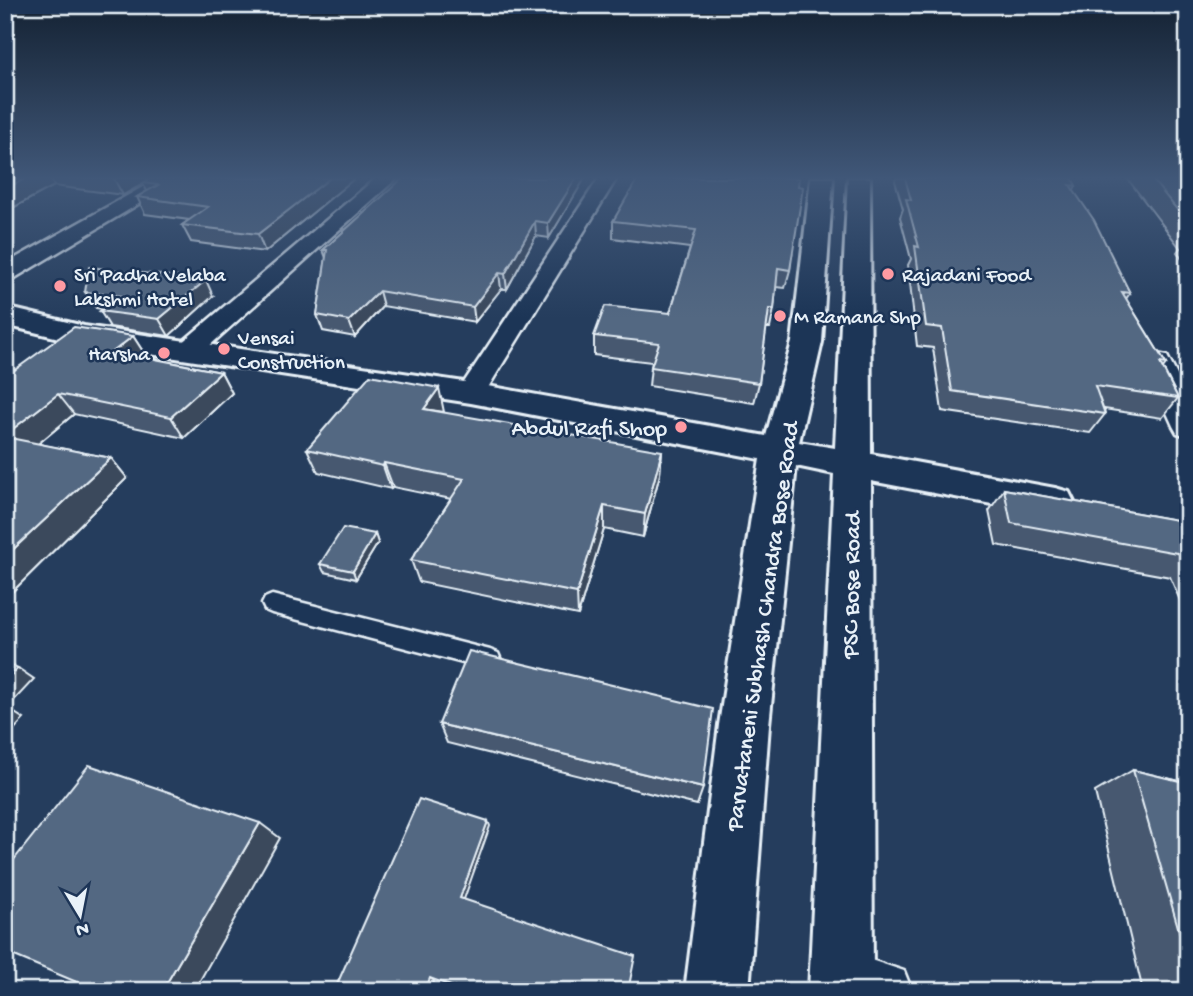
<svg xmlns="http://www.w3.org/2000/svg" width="1193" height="996" viewBox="0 0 1193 996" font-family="'Gochi Hand',sans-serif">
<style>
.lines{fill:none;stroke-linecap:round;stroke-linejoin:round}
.service-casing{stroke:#e8f1f8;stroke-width:5}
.minor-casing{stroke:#e8f1f8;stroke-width:5}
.tertiary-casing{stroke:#e8f1f8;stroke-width:6}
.service{fill:#1d3557;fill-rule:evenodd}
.minor{fill:#1d3557;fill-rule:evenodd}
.tertiary{fill:#1d3557;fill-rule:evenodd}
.wall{fill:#475970;stroke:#e8f1f8;stroke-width:2}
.shaded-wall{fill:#3a485b;stroke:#e8f1f8;stroke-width:2}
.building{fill:#536782;stroke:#e8f1f8;stroke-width:2}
.poi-dot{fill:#ff9aa2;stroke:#1d3557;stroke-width:2.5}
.labels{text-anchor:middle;stroke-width:5;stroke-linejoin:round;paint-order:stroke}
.far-poi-label{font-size:21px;fill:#e8f1f8;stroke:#1d3557;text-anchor:start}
.poi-label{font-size:24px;fill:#e8f1f8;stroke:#1d3557;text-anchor:end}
.street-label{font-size:24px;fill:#e8f1f8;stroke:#1d3557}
</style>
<rect width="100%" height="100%" fill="#253d5d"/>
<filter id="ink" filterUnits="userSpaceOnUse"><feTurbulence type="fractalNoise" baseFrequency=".0143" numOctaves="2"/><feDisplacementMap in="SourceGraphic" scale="14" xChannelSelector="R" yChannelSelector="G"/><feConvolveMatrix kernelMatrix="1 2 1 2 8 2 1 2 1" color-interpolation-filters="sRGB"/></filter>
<g filter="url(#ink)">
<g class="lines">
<g class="service-casing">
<path id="service" d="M272 595 490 650 498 653 501 660 498 667 490 670 272 613 265 610 262 604 265 598Z"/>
</g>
<g class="minor-casing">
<g id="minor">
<path d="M159 178H182L13 279 5 281V264Z"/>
<path d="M376 178H397L198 356 189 358 180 356 176 350 180 344Z"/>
<path d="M599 178H617L481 399 471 402 461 399 457 393Z"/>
<path d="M1157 354 1167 356 1188 396V436L1177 433 1173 426 1144 362 1147 356Z"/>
<path d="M841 950 904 971 912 991H819L813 978 821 958Z"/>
</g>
</g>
<g class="tertiary-casing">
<path id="tertiary" d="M811 178H833L822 342 799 442 835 448 848 178H870L871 454 1055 488 1069 492 1074 502 1069 512 1055 516 871 481 873 991H809L834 474 796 466 769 725 749 991H685L719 725 760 459 471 403 84 344 5 325V307L84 326 471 383 766 436 792 342Z"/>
</g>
<use href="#service" class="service"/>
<use href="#minor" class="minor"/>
<use href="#tertiary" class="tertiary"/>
</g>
<g class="wall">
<path d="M5 178H355L265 252 191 242 182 225 189 220 145 214 137 197 147 191 143 184 123 195 54 186 5 212Z"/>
<path d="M403 178H585L549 238 536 236 507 289H501L475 322 383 306 355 337 323 331 317 315 326 258 323 250Z"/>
<path d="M896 178H1072L1076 186 1073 191 1130 293 1126 299 1166 364 1163 368 1178 398 1162 418 1104 409 1105 414 1090 433 942 411 933 348 917 346 908 265 911 259 900 217 903 209 895 181Z"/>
<path d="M1127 178H1188V289L1179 276 1187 266 1177 252 1180 248Z"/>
<path d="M798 186 790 270 785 288 776 287 774 309 770 328H766L759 383 754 403 649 386 651 367 652 362 594 355V336L670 313 690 248 613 238V221Z"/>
<path d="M85 292 213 296 169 336 110 327 100 311 103 309 96 308Z"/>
<path d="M133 336 146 356 145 357 221 372 232 393 184 438 74 414 38 444 111 458 127 478 5 599 8 375Z"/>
<path d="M307 449 662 451 660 474 643 537 604 529 578 615 419 582 411 560 451 499 393 487 391 489 318 472Z"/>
<path d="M1004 489 1188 522V619L1170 577 996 545 989 511Z"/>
<path d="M375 534 378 543 356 579 324 572 320 564Z"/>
<path d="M439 724 703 788 697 805 447 743Z"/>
<path d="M1133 770 1188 783V991H1143L1095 792Z"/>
</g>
<g class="shaded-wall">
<path d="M26 178H50L54 186 5 212V189Z"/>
<path d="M115 178H153L123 195 114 179Z"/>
<path d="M330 178H355L265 252 258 234Z"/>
<path d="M576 178H585L549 238 548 223Z"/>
<path d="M535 221 536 236 507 289 505 274Z"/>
<path d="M499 273 501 289 475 322 473 307Z"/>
<path d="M206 280 213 296 169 336 159 319Z"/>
<path d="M379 291 383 306 355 337 349 321Z"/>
<path d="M133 336 146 356 128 372 114 351Z"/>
<path d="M221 372 232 393 184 438 171 417Z"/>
<path d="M439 388 444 412 424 409Z"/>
<path d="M58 394 74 414 21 458 5 440V435Z"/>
<path d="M662 451 660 474 643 537 645 514Z"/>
<path d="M111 458 127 478 5 599V557Z"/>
<path d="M384 463 393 487 391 489 383 466Z"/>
<path d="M604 506V529L578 615 577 593Z"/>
<path d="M375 534 378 543 356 579 353 571Z"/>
<path d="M18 668 34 679 5 710V681Z"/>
<path d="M7 708 24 719 5 739V711Z"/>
<path d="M488 821 490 826 463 902 460 898Z"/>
<path d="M260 823 280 838 194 991H162Z"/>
<path d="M430 978 434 981 430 991H425Z"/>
</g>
<g class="building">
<path d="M5 178H26L5 189Z"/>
<path d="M151 178H330L258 234 182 225 208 207 137 197 158 185 143 183Z"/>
<path d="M403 178H576L548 223 535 221 505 274 499 273 473 307 379 291 349 321 317 315 327 250H323Z"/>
<path d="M638 178H799L798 186 803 187 790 270 778 268 774 309H769L759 383 651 367 659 343 594 336 605 306 670 313 696 230 613 221Z"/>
<path d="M905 178H1072L1076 186 1070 185 1094 220 1130 293 1122 292 1166 364 1160 363 1178 398 1095 386 1105 414 952 391 942 328 926 326 915 246 919 247 906 199 911 200Z"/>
<path d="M1151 178H1188V223Z"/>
<path d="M89 267 206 280 159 319 100 311 121 296 85 292Z"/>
<path d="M74 327 133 336 114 351 221 372 171 417 58 394 5 435V377Z"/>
<path d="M370 375 439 388 424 409 662 451 645 514 604 506 577 593 411 560 464 479 384 463 383 466 307 449Z"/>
<path d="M5 437 111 458 5 557Z"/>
<path d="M1004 489 1188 522V555L1011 523Z"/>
<path d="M343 528 375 534 353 571 320 564Z"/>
<path d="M469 651 713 709 703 788 439 724Z"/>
<path d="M5 662 18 668 5 681Z"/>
<path d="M89 765 260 823 162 991H98L5 952V871Z"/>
<path d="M1133 770 1188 783V962Z"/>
<path d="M419 799 488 821 460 898 635 956 628 991H464L430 978 425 991H334Z"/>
</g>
</g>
<linearGradient id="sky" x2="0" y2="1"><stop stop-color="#142233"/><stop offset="0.56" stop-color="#405778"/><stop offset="1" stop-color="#405778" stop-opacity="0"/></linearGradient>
<rect width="1193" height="318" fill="url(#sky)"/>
<g class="poi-dot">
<circle cx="888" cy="274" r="7"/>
<circle cx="60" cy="286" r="7"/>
<circle cx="780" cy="316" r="7"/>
<circle cx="224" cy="349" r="7"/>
<circle cx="164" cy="353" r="7"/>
<circle cx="681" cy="427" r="7"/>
</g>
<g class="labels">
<g class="far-poi-label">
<text x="74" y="281">Sri Padha Velaba<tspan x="74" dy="24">Lakshmi Hotel</tspan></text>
<text x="902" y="281">Rajadani Food</text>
<text x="794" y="323">M Ramana Shp</text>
<text x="238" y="344">Vensai<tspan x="238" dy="24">Construction</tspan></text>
<text x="150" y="360" text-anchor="end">Harsha</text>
</g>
<g class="poi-label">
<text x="667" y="435">Abdul Rafi Shop</text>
</g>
<g class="street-label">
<text transform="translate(850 585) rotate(-89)" y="8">PSC Bose Road</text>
<text transform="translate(761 626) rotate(-82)" y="8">Parvataneni Subhash Chandra Bose Road</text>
</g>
</g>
<rect width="1193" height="996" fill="none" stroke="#1d3557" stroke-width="28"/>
<rect x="14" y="14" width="1165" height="968" fill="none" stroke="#e8f1f8" stroke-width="2.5" filter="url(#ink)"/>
<g transform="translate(80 915) rotate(170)" stroke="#1d3557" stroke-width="5" paint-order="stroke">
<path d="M0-5L12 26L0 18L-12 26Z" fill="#e8f1f8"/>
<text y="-10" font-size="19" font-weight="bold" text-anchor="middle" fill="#e8f1f8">N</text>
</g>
</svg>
